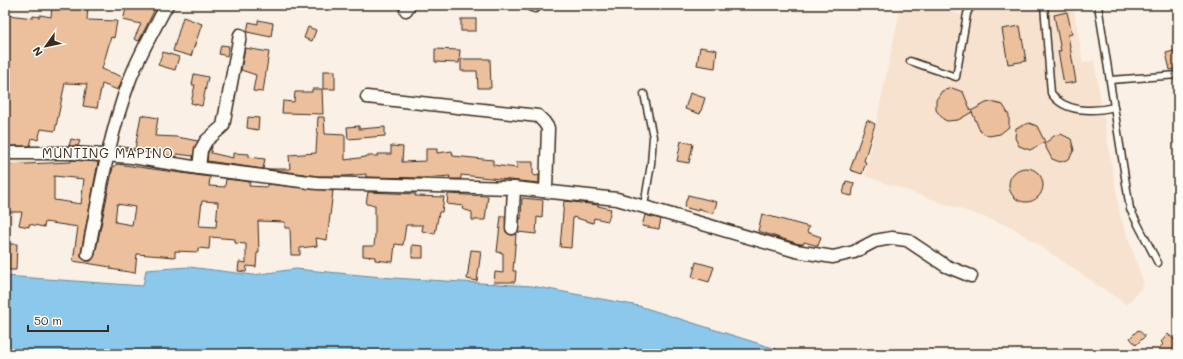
<svg xmlns="http://www.w3.org/2000/svg" width="1183" height="359" viewBox="0 0 1183 359" font-family="Mali,sans-serif">
<style>
.built{fill:#f6e2cf}
.water{fill:#8bc8eb;stroke:#6b8999}
.building{fill:#ecc09c;stroke:#3b2a1e;fill-rule:evenodd}
.lines{fill:none;stroke-linecap:round;stroke-linejoin:round}
.service-casing{stroke:#3b2a1e;stroke-width:9}
.minor-casing{stroke:#3b2a1e;stroke-width:15}
.service{stroke:#fdfcf7;stroke-width:6}
.minor{stroke:#fdfcf7;stroke-width:12}
.labels{text-anchor:middle;stroke-width:3;stroke-linejoin:round;paint-order:stroke}
.quarter-label{font-size:13px;letter-spacing:1px;fill:#3b2a1e;stroke:#fdfcf7}
</style>
<rect width="100%" height="100%" fill="#faf0e5"/>
<filter id="ink" filterUnits="userSpaceOnUse"><feTurbulence type="fractalNoise" baseFrequency=".025" numOctaves="2"/><feDisplacementMap in="SourceGraphic" scale="8" xChannelSelector="R" yChannelSelector="G"/><feConvolveMatrix kernelMatrix="1 2 1 2 8 2 1 2 1" color-interpolation-filters="sRGB"/></filter>
<g filter="url(#ink)">
<g class="built">
<path d="M901 5H937L961 15 966 5H1073L1083 63 1094 60 1120 215 1144 284 1127 305 1012 227 865 176Z"/>
<path d="M5 159H35L39 195 18 197 12 223 5 222Z"/>
</g>
<path class="water" d="M189 267 253 275 295 269 393 278 532 286 639 306 776 349 785 354H5V276L143 286 146 270Z"/>
<g class="building">
<path d="M52 5 88 6 87 20 117 21 114 38 111 37 102 69 123 77 118 90 102 84 97 108 83 106 87 84 65 83 55 131 41 129 38 140 32 138 30 146H5V35L8 15 33 18V16L40 17V15L51 17Z"/>
<path d="M127 5H157L139 41 134 39 141 24 123 20Z"/>
<path d="M1067 12 1072 34 1068 35 1076 82 1064 84 1058 51H1061L1054 15Z"/>
<path d="M183 17 202 24 191 56 173 51Z"/>
<rect x="461" y="19" width="15" height="12"/>
<path d="M258 20 273 23 271 37 247 32 249 22 258 24Z"/>
<path d="M1020 26 1026 61 1008 64 1002 29Z"/>
<path d="M308 27 316 30 312 41 304 38Z"/>
<path d="M221 45 229 46 227 56 219 54Z"/>
<path d="M700 47 717 50 715 68 697 65Z"/>
<path d="M245 48 269 52 263 92 253 91 256 75 241 70Z"/>
<path d="M435 49 460 50 459 63 435 62Z"/>
<path d="M1178 50V68L1170 70 1166 53Z"/>
<path d="M163 52 179 57 175 70 158 65Z"/>
<path d="M461 59H490L491 88H478L477 71H461Z"/>
<rect x="323" y="71" width="12" height="18"/>
<path d="M194 74 208 77 202 106 191 103 195 85H192Z"/>
<path d="M952 88 963 92 971 111 986 103 991 102 1003 105 1009 115V127L1000 134 989 136 980 131 972 112 958 120 947 121 943 119 936 110V100L942 91Z"/>
<path d="M312 89H322L323 114 282 113 283 101 294 102 295 92H312Z"/>
<path d="M690 93 705 98 700 114 685 109Z"/>
<path d="M141 115 158 118 155 136 177 137 198 141 193 156 177 154V157L119 149V146L135 149Z"/>
<path d="M248 117 259 118 258 130 247 128Z"/>
<path d="M318 117H324L325 134 345 135V160L366 157V156H378V154H391V146L403 147 402 162 426 161V149H437V153L452 151 453 156 493 160V165L517 168V162H533V174L535 176 539 175V183L461 175V179H449L450 176 424 178 366 177V174L345 176H318L267 169H290L289 155 316 153Z"/>
<path d="M867 120 875 124 864 161 866 162 862 174 850 170Z"/>
<path d="M1029 123 1037 126 1045 142 1030 150 1019 146 1015 138 1016 128Z"/>
<path d="M359 126V129L385 127V136L348 139 347 127Z"/>
<path d="M1061 134 1071 139 1074 150 1069 159 1060 162 1052 159 1044 144 1054 136Z"/>
<path d="M71 139 80 141 78 146H69Z"/>
<path d="M681 141 693 144 689 163 677 161Z"/>
<path d="M212 146 211 153 233 158V153L249 154V157L265 159 263 169 207 161 208 152Z"/>
<path d="M71 160 98 162 81 253V257L86 261H91L95 255 113 167 117 164 210 177 209 186 225 187 226 179 250 182 249 186 267 187V184L333 191 327 240 316 238 317 246 300 248V255H291L290 228H285V222L258 221 259 253H257L256 267 247 266 246 272 238 271 239 262 246 263V244L235 243V239L210 237 209 249 198 248V252L175 251V257L137 254 135 273 110 269 111 267 73 261 78 227 45 222 44 227 29 224V227L19 225 22 212H5V165L71 162ZM54 176 84 179 81 204 54 200ZM202 201 218 202 216 227 199 226ZM117 204 135 207 132 225 115 222Z"/>
<circle cx="1026" cy="185" r="17"/>
<path d="M846 181 854 183 852 196 843 194Z"/>
<path d="M368 192 416 194 415 196 444 197 442 212H439L435 234 422 231 423 225H406L403 245 395 244 393 262 375 260V257L363 256V246H374L375 235V205L366 204Z"/>
<path d="M448 194 488 196 485 220H472V212L462 209 463 206 447 204Z"/>
<path d="M688 195 717 202 713 214 698 208V211L684 207Z"/>
<path d="M522 198 543 200 542 218 537 217 536 234 518 232 520 218 521 219Z"/>
<path d="M564 201 598 205V206L611 209 608 221 594 218 593 223 573 217 571 248 560 247Z"/>
<path d="M762 214 809 227 807 232 821 237 818 246 804 242 803 244H799L758 231Z"/>
<path d="M645 215 661 219 659 229 642 226Z"/>
<path d="M501 216H505L506 232 511 235 516 234 513 271H516L515 282H494L495 272 503 273V253L497 252Z"/>
<path d="M9 244H17L16 270H8Z"/>
<path d="M412 245 423 246V258H412Z"/>
<path d="M471 250 481 251 477 281 467 279Z"/>
<path d="M696 262 714 267 709 282 692 277Z"/>
<path d="M1138 330 1145 336 1136 345 1130 338Z"/>
<path d="M1168 334 1178 343V354H1162L1158 350 1163 344 1161 342Z"/>
</g>
<g class="lines">
<g class="service-casing">
<g id="service">
<path d="M1044 5 1051 93C1064 113 1094 112 1114 107"/>
<path d="M1098 5 1130 209 1158 263"/>
<path d="M910 61 956 77 967 14 969 9 974 5"/>
<path d="M1110 80 1178 75"/>
<path d="M644 206 651 164 653 137 644 94"/>
</g>
</g>
<g class="minor-casing">
<g id="minor">
<path d="M532 5 535 6"/>
<path d="M406 10 409 5"/>
<path d="M367 97 538 116 544 122 548 128 546 190"/>
<path d="M5 153H73L132 157 199 168 317 183 514 188 617 199 796 251 833 257 854 252 875 241 892 238 907 240 946 266 971 276"/>
<path d="M199 168 201 150 206 141 223 126 240 35"/>
<path d="M512 228 514 188"/>
<path d="M88 254C99 195 109 135 130 79 140 53 154 29 167 5"/>
</g>
</g>
<use href="#service" class="service"/>
<use href="#minor" class="minor"/>
</g>
</g>
<g class="labels">
<g class="quarter-label">
<text x="108" y="158">MUNTING MAPINO</text>
</g>
</g>
<rect width="1183" height="359" fill="none" stroke="#fdfcf7" stroke-width="20"/>
<rect x="10" y="10" width="1163" height="339" fill="none" stroke="#3b2a1e" stroke-width="1.5" filter="url(#ink)"/>
<g transform="translate(46 46) rotate(237)" stroke="#fdfcf7" stroke-width="3" paint-order="stroke">
<path d="M0-3L7 15L0 10L-7 15Z" fill="#3b2a1e"/>
<text y="-6" font-size="11" font-weight="bold" text-anchor="middle" fill="#3b2a1e">N</text>
</g>
<path d="M28 325v6h80v-6" fill="none" stroke="#3b2a1e" stroke-width="2"/>
<text x="34" y="325" font-size="12" fill="#3b2a1e" stroke="#fdfcf7" stroke-width="3" paint-order="stroke">50 m</text>
</svg>
